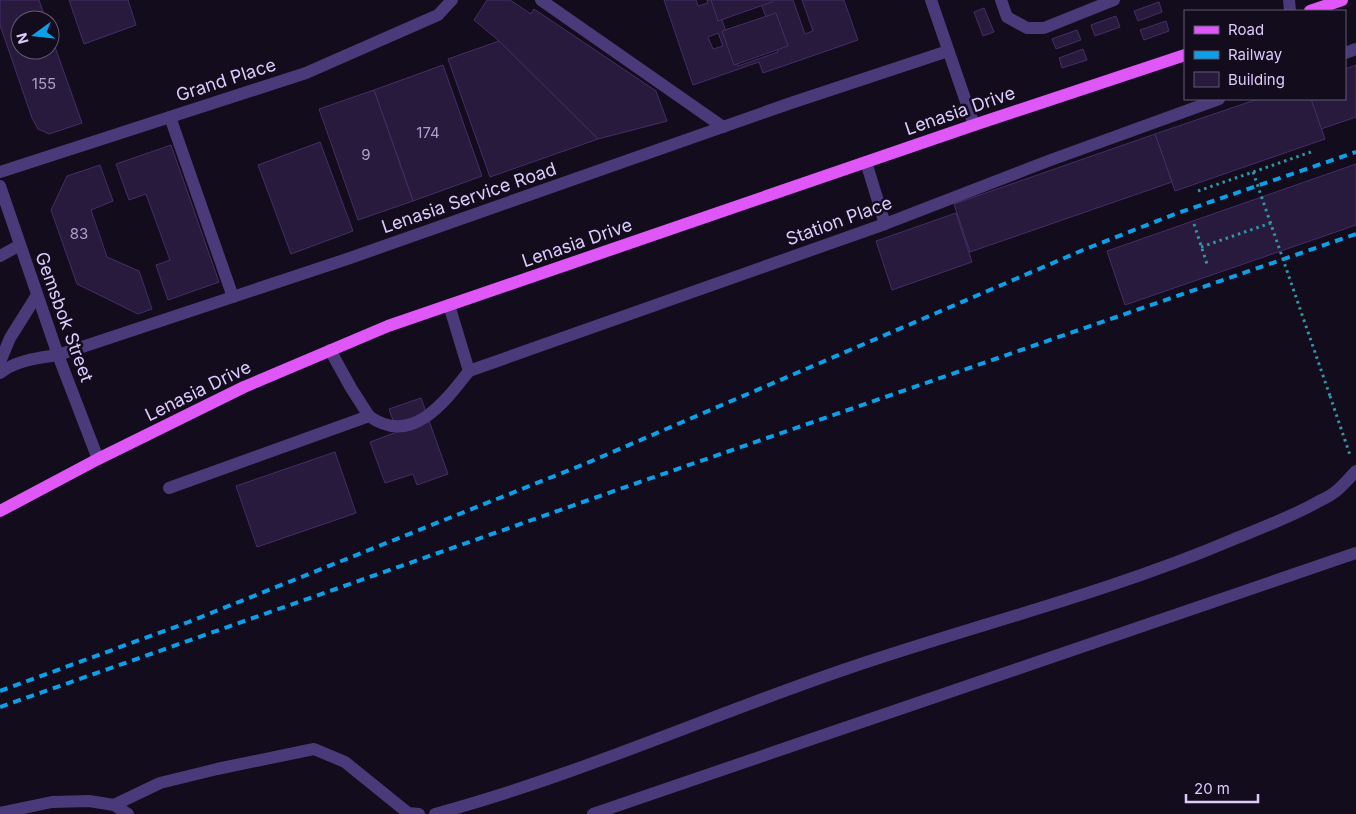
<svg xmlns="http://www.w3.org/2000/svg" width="1356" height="814" viewBox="0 0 1356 814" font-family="Inter,sans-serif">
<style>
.building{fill:#281a3c;stroke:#462d67;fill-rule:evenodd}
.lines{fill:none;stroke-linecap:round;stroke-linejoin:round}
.path{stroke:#3395a8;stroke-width:3;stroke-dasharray:2.5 4;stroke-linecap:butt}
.minor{stroke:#4a3a79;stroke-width:12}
.major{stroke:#df57f7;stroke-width:12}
.rail{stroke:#0ba0e8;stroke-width:4;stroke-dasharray:8 6;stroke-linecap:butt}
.path-bridge{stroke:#3395a8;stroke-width:3;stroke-dasharray:2.5 4;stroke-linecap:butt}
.labels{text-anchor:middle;stroke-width:5;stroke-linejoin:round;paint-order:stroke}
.number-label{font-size:15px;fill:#af9fcc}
.street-label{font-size:18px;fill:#dccbfc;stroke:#130c1d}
</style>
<rect width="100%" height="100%" fill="#130c1d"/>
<g class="building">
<path d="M0 0H39L46 20H20V50H50V33L82 123 49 134 38 129 32 118 0 25Z"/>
<path d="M69 0H128L136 25 84 44Z"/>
<path d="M487 0H510L531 14 534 9 656 91 667 121 598 139 499 41 474 20Z"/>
<path d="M664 0H696L698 6 708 3 707 0H715L738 66 778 52 760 0H793L805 34 813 31 802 0H844L858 40 763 73 759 62 693 85ZM718 33 723 46 713 49 708 37Z"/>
<path d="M711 0H772V2L718 21Z"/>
<path d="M1159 2 1162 12 1138 21 1134 11Z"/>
<path d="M984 8 994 32 983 36 974 12Z"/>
<path d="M776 13 788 46 734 65 722 31Z"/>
<path d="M1116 16 1120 27 1095 36 1091 25Z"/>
<path d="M1166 21 1169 31 1144 40 1140 30Z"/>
<path d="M1077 30 1081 40 1056 49 1052 39Z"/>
<path d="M499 41 598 139 490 177 448 59Z"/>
<path d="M1083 49 1087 60 1062 68 1059 58Z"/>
<path d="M443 65 482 176 413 201 374 90Z"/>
<path d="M1356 65V117L1321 129 1311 99H1345V69Z"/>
<path d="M374 90 413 201 358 220 319 109Z"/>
<path d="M1258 99H1311L1325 139 1175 191 1155 134Z"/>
<path d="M1155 134 1172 182 970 252 954 204Z"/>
<path d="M320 142 353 231 291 254 258 165Z"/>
<path d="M171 145 219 282 168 300 156 265 170 260 146 194 129 200 116 164Z"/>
<path d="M1356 164V225L1125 305 1107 251Z"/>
<path d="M100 165 113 201 91 210 107 257 139 271 152 309 138 314 77 284 51 210 67 176Z"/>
<path d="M956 213 972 262 892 290 876 241Z"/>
<path d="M421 398 448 474 417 485 413 474 385 483 370 442 397 432 389 409Z"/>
<path d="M335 452 356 513 257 547 236 486Z"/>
</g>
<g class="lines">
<g class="path">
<path d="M1198 191 1311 152"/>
<path d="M1194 224 1208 267"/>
<path d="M1201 247 1271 223"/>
<path d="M1330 396 1350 455"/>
</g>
<g class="minor">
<path d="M541 0 723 127"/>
<path d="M931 0 974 125"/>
<path d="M1001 0 1007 17 1027 28H1044L1114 0"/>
<path d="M1289 0 1290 11"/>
<path d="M1345 53 1356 49"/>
<path d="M170 117 233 297"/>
<path d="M866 162 885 224"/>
<path d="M0 172 306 73 438 15 452 0"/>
<path d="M0 186 58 355 98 459"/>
<path d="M0 256 20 245"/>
<path d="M449 305 469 371"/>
<path d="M330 350 351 388 369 416"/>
<path d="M0 362 10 338 37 295"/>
<path d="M469 371 885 224 1048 161 1219 99"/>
<path d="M0 373C16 360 39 358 58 355L350 258 791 103 948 51"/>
<path d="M169 488 369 416C411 447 445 402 469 371"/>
<path d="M114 805 160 783 217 769 314 749 345 762 408 813 419 814"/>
<path d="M0 813 52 802 89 801 114 805 128 814"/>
<path d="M435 814C576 776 708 716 846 669 975 625 1107 593 1232 540 1259 529 1288 518 1314 504 1321 500 1329 497 1335 492 1343 486 1349 478 1356 471"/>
<path d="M593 814 1356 553"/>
</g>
<g class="major">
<path d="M1310 11 1342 0"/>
<path d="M0 511 98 459 244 387 388 326 974 125 1185 55"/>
</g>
<g class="rail">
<path d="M0 691 186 623 587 463 1083 250 1175 214 1356 152"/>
<path d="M0 707 637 483 1356 234"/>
</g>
<path class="path-bridge" d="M1253 172 1330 396"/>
</g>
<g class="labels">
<g class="number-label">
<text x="44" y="89">155</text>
<text x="428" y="138">174</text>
<text x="366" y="160">9</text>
<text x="79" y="239">83</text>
</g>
<g class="street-label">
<text transform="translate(226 80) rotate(-18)" y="6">Grand Place</text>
<text transform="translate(960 111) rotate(-19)" y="6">Lenasia Drive</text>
<text transform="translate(469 198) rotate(-19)" y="6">Lenasia Service Road</text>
<text transform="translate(839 221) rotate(-20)" y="6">Station Place</text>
<text transform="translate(577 243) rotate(-19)" y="6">Lenasia Drive</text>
<text transform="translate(64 317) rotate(70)" y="6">Gemsbok Street</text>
<text transform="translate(198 391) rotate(-26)" y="6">Lenasia Drive</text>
</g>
</g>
<rect x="1184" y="10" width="162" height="90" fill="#130c1d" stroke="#635876"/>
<rect x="1194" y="26" width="25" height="8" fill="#df57f7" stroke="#635876"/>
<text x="1228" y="35" font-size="15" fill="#dccbfc">Road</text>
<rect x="1194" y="51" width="25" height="8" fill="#0ba0e8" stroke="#635876"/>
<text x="1228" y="60" font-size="15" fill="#dccbfc">Railway</text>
<rect x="1194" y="72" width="25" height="15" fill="#281a3c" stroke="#635876"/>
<text x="1228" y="85" font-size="15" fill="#dccbfc">Building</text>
<g transform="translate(35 35) rotate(255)"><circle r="24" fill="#130c1d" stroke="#635876"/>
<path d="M0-4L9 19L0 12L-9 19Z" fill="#0ba0e8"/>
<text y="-8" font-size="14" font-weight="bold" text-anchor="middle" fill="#dccbfc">N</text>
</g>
<path d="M1186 794v8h72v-8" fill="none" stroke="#dccbfc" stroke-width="2.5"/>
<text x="1194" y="794" font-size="15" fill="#dccbfc" stroke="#130c1d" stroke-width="4" paint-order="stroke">20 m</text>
</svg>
